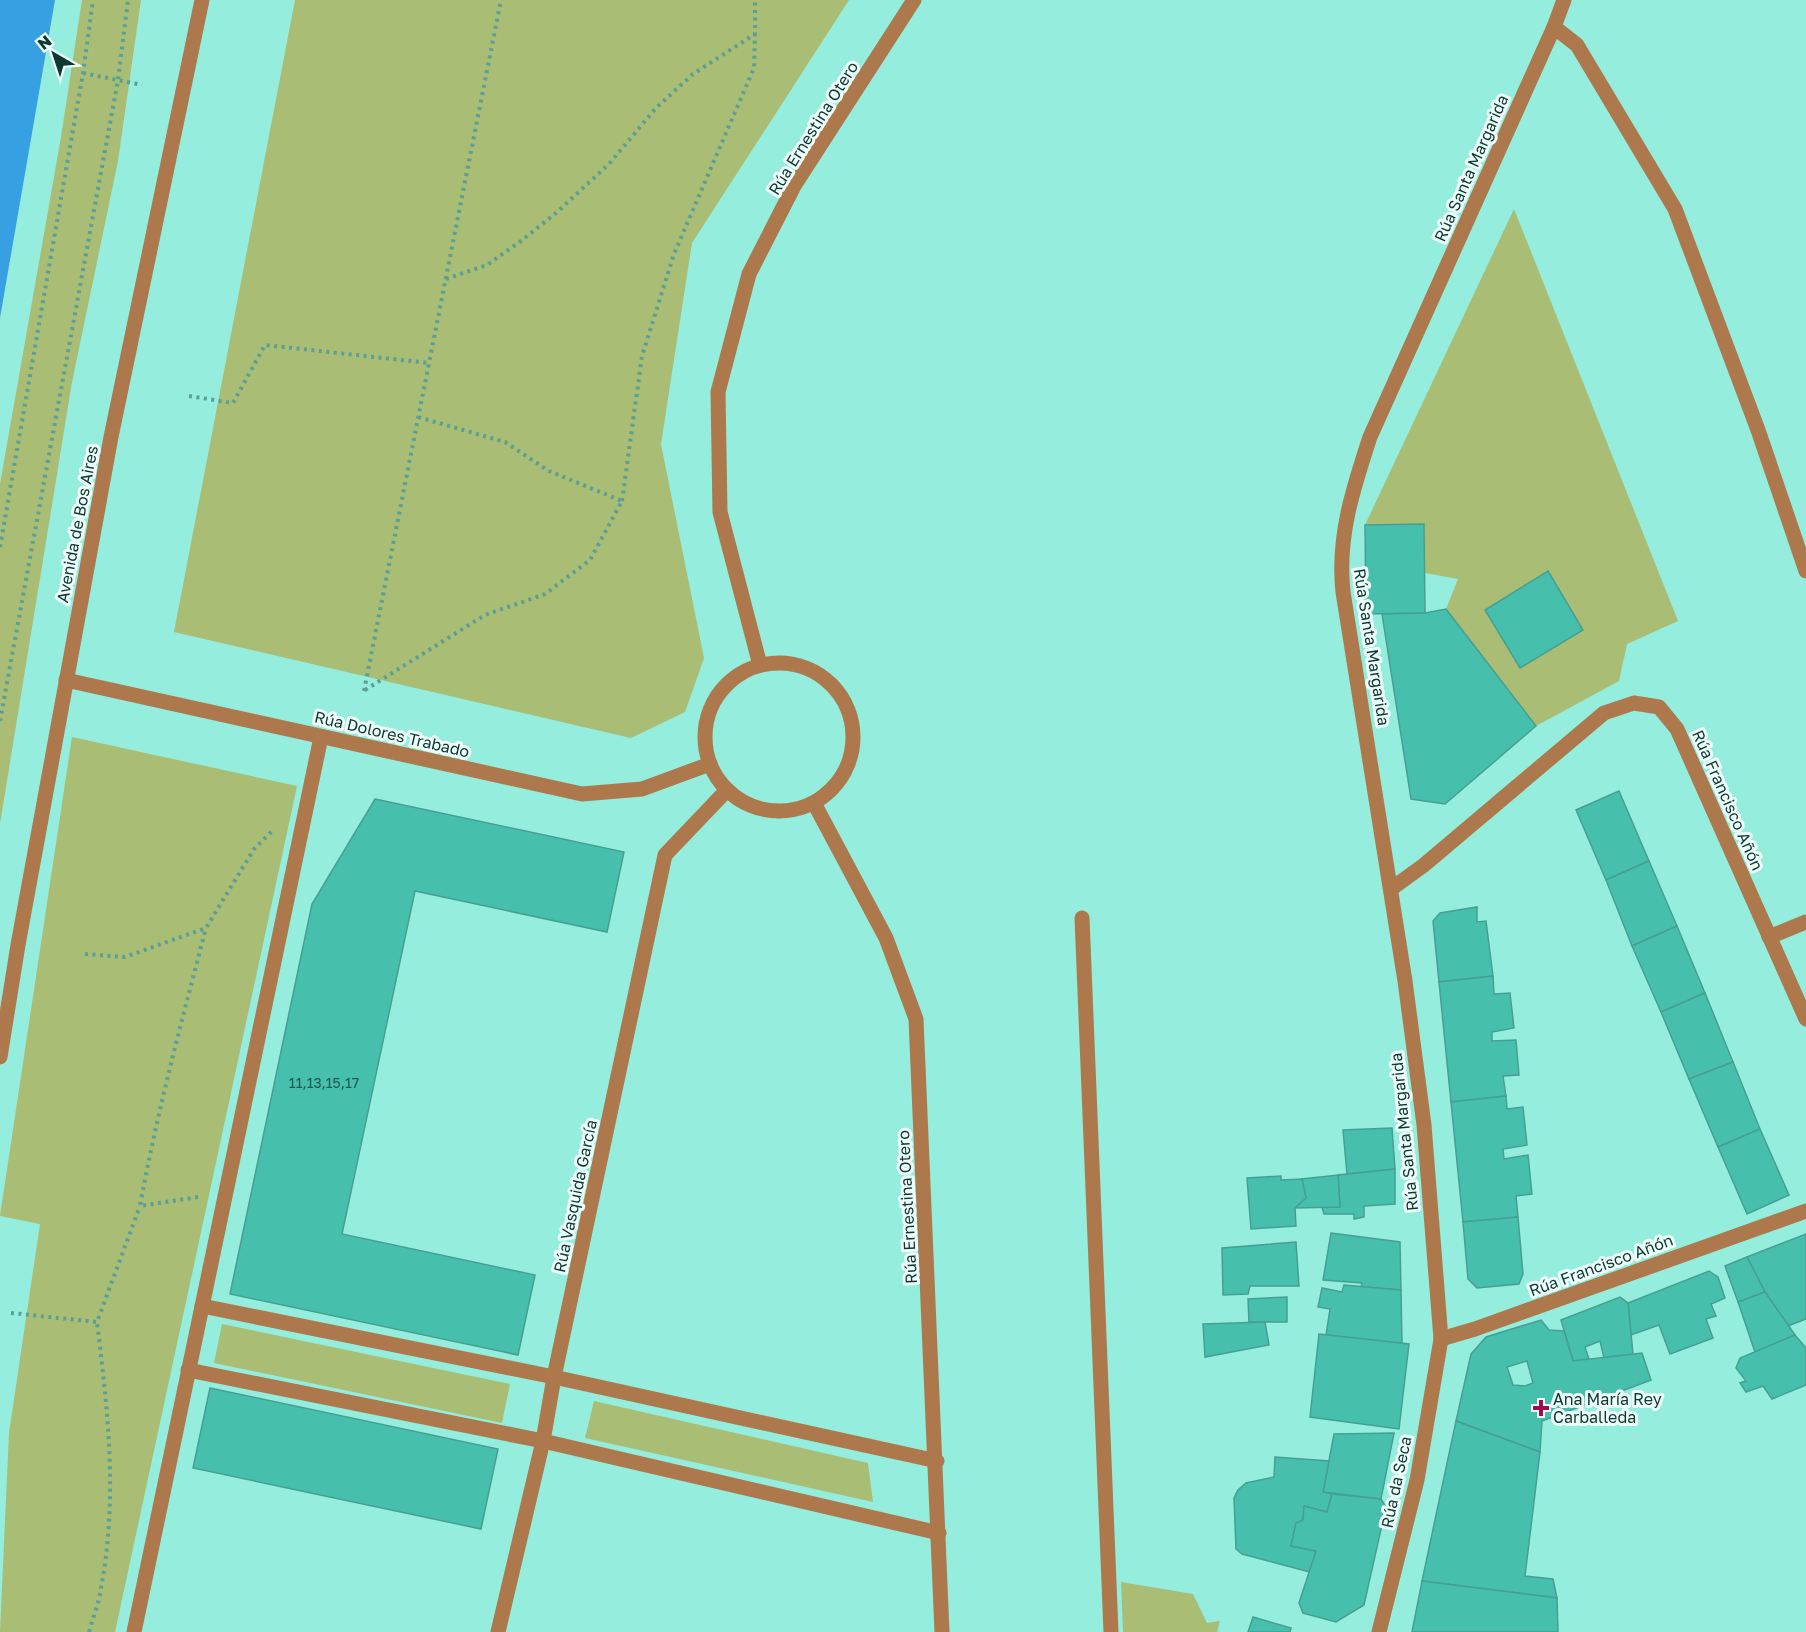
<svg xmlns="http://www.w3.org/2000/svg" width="1806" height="1632" viewBox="0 0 1806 1632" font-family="'Golos Text',sans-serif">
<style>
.green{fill:#a9bd74}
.water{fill:#36a0e3}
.building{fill:#47bfad;stroke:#46a092;stroke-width:1.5;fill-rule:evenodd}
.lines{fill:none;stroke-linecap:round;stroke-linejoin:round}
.path{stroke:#5c9f94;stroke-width:4;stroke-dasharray:3 4.5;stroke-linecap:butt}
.minor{stroke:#ad794c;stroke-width:15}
.poi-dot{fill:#9f0a51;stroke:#eefefb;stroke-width:2}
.labels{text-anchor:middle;stroke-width:6;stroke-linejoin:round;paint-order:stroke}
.number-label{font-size:14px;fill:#1e5951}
.street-label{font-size:16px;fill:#113732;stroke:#eefefb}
.poi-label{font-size:16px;fill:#113732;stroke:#eefefb;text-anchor:start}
</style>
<rect width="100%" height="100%" fill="#94eddd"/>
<g class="green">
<path d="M82 0H141L118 161 72 382 0 824V484L61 137Z"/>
<path d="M295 0H849L692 243 661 444 704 658 685 712 631 738 174 632Z"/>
<path d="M1514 209 1678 621 1627 644 1619 681 1536 726 1446 609 1458 579 1425 573 1424 524 1365 525Z"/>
<path d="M72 737 297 786 115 1632H0L9 1433 40 1224 0 1216Z"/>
<path d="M222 1324 510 1384 502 1423 214 1363Z"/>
<path d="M594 1401 868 1463 873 1502 585 1438Z"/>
<path d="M1121 1582 1193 1594 1207 1623 1220 1621 1217 1632H1123Z"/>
</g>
<path class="water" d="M0 0H55L0 318Z"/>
<g class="building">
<path d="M1424 524 1425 613 1366 614 1365 525Z"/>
<path d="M1548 571 1583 630 1520 668 1485 610Z"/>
<path d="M1446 609 1536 726 1445 804 1411 799 1382 614 1425 613Z"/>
<path d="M1619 791 1649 861 1606 880 1576 810Z"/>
<path d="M375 799 624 852 607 932 415 891 342 1234 535 1275 518 1355 230 1294 312 904Z"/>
<path d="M1649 861 1677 926 1632 946 1606 880Z"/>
<path d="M1477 907V922L1486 921 1493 976 1439 982 1433 921 1440 913Z"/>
<path d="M1677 926 1705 993 1661 1012 1632 946Z"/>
<path d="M1493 976 1494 994 1510 993 1514 1028 1492 1032V1041L1516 1040 1519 1075 1503 1076 1506 1096 1451 1102 1439 982Z"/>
<path d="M1705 993 1733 1062 1689 1079 1661 1012Z"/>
<path d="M1733 1062 1760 1129 1718 1147 1689 1079Z"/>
<path d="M1506 1096 1507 1109 1523 1107 1527 1145 1503 1149 1504 1159 1528 1155 1532 1194 1516 1196 1518 1217 1463 1222 1451 1102Z"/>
<path d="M1392 1128 1395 1169 1347 1174 1343 1130Z"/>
<path d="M1760 1129 1789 1195 1747 1214 1718 1147Z"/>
<path d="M1395 1169V1204L1364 1206V1217L1354 1219V1214H1324L1322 1207H1340L1338 1175Z"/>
<path d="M1338 1175 1340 1207 1295 1208 1306 1198 1302 1179Z"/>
<path d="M1281 1176V1180L1302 1179 1306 1198 1295 1208 1296 1226 1251 1229 1247 1178Z"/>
<path d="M1518 1217 1523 1274 1519 1284 1477 1288 1468 1279 1463 1222Z"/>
<path d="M1331 1233 1400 1242 1401 1290 1361 1287 1362 1283 1323 1280Z"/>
<path d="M1806 1234V1319L1788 1326 1765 1292 1747 1257Z"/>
<path d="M1296 1242 1299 1286H1250L1248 1294 1223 1295 1222 1248Z"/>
<path d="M1747 1257 1765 1292 1738 1302 1725 1266Z"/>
<path d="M1709 1271 1718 1277 1725 1298 1711 1304 1716 1316 1706 1319 1713 1338 1670 1354 1659 1325 1631 1335 1628 1303Z"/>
<path d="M1344 1285 1401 1290 1402 1344 1326 1335 1330 1309 1318 1307 1322 1288 1342 1292Z"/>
<path d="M1765 1292 1795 1335 1755 1352 1738 1302Z"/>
<path d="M1287 1297V1322H1249L1248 1299Z"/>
<path d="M1620 1297 1628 1303 1633 1354 1604 1358 1600 1341 1585 1347 1589 1359 1573 1361 1561 1320Z"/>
<path d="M1541 1320 1549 1330 1564 1331 1573 1361 1642 1353 1651 1380 1542 1421 1540 1452 1456 1421 1471 1354 1486 1337ZM1527 1361 1533 1383 1525 1386 1513 1385 1507 1367Z"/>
<path d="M1265 1322 1269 1345 1205 1357 1203 1324Z"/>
<path d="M1319 1334 1409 1344 1399 1429 1310 1417Z"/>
<path d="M1795 1335 1806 1348V1385L1772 1399 1763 1386 1746 1392 1740 1383 1746 1381 1736 1368 1740 1358Z"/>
<path d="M210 1388 498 1449 481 1529 193 1468Z"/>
<path d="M1456 1421 1540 1452 1525 1576 1553 1579 1557 1598 1422 1581Z"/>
<path d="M1394 1433 1381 1499 1323 1492 1334 1434Z"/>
<path d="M1275 1457 1329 1461 1323 1492 1332 1494 1327 1512 1304 1506 1303 1520 1296 1523 1291 1546 1316 1551 1310 1572 1242 1554 1236 1549 1234 1498 1238 1490 1246 1483 1274 1477Z"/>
<path d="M1332 1494 1381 1499 1386 1507 1364 1605 1336 1622 1303 1613 1299 1603 1316 1551 1291 1546 1296 1523 1303 1520 1304 1506 1327 1512Z"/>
<path d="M1422 1581 1557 1598 1558 1632H1412Z"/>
<path d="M1253 1617 1291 1628 1290 1632H1248Z"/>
</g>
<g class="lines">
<g class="path">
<path d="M83 73 142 85"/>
<path d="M446 279 487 265 521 241 556 213 609 164 656 108 693 74 755 34V0"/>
<path d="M189 396 233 403 265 345 429 363"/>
<path d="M622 501 642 356 674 254 754 68 755 34"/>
<path d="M0 547 83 73 93 0"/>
<path d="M365 690 485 615 545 594 590 560 622 501 549 471 505 442 418 417"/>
<path d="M364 691 501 0"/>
<path d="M0 721 118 80 128 0"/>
<path d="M85 954 125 957 206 928 254 849 273 830"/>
<path d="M198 1197 140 1206C157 1112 182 1020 206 928"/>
<path d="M11 1313 97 1322 140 1206"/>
<path d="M89 1632C93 1617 99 1603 101 1588 118 1499 108 1411 97 1322"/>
</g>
<g class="minor">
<path d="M1554 27 1577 45 1675 209 1758 430 1806 571"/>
<circle cx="779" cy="737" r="74"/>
<path d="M760 665 720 512 718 392 749 274 794 186 914 0"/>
<path d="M66 680 582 794 642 789 710 764"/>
<path d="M814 803 886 938 916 1019 942 1632"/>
<path d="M1391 889 1424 865 1604 713 1634 703 1659 707 1677 729 1806 1019"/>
<path d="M1082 918 1111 1632"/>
<path d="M1769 937 1806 922"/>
<path d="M0 1057 18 945 111 437 202 0"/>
<path d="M202 1306 554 1377 937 1461"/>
<path d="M1441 1339 1475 1329 1806 1211"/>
<path d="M188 1370 543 1441 939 1533"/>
<path d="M134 1632 321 737"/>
<path d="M498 1632 543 1441 554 1377 665 855 727 790"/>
<path d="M1379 1632 1417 1480 1441 1339 1424 1125 1405 981 1343 592C1337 537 1353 489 1370 437L1554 27 1564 0"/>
</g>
</g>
<path class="poi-dot" d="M1538 1399h6v6h6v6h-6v6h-6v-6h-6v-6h6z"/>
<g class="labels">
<g class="number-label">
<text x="324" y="1088">11,13,15,17</text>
</g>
<g class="street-label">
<text transform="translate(813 128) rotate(-58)" y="6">Rúa Ernestina Otero</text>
<text transform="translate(1471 168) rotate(-66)" y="6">Rúa Santa Margarida</text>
<text transform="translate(77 524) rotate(-79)" y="6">Avenida de Bos Aires</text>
<text transform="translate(1372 647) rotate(81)" y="6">Rúa Santa Margarida</text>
<text transform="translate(392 734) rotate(13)" y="6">Rúa Dolores Trabado</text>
<text transform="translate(1728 800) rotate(66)" y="6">Rúa Francisco Añón</text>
<text transform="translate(1404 1132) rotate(-96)" y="6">Rúa Santa Margarida</text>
<text transform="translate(575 1196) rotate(-78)" y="6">Rúa Vasquida García</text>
<text transform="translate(907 1207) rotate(-93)" y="6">Rúa Ernestina Otero</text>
<text transform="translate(1601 1265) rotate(-20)" y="6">Rúa Francisco Añón</text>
<text transform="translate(1396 1482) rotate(-78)" y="6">Rúa da Seca</text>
</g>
<g class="poi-label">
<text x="1553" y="1405">Ana María Rey<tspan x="1553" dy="18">Carballeda</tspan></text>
</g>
</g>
<g transform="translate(54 54) rotate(321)" stroke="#eefefb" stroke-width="4.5" paint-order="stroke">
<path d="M0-4.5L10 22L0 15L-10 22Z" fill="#113732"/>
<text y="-9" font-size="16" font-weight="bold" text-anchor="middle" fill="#113732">N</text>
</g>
</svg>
